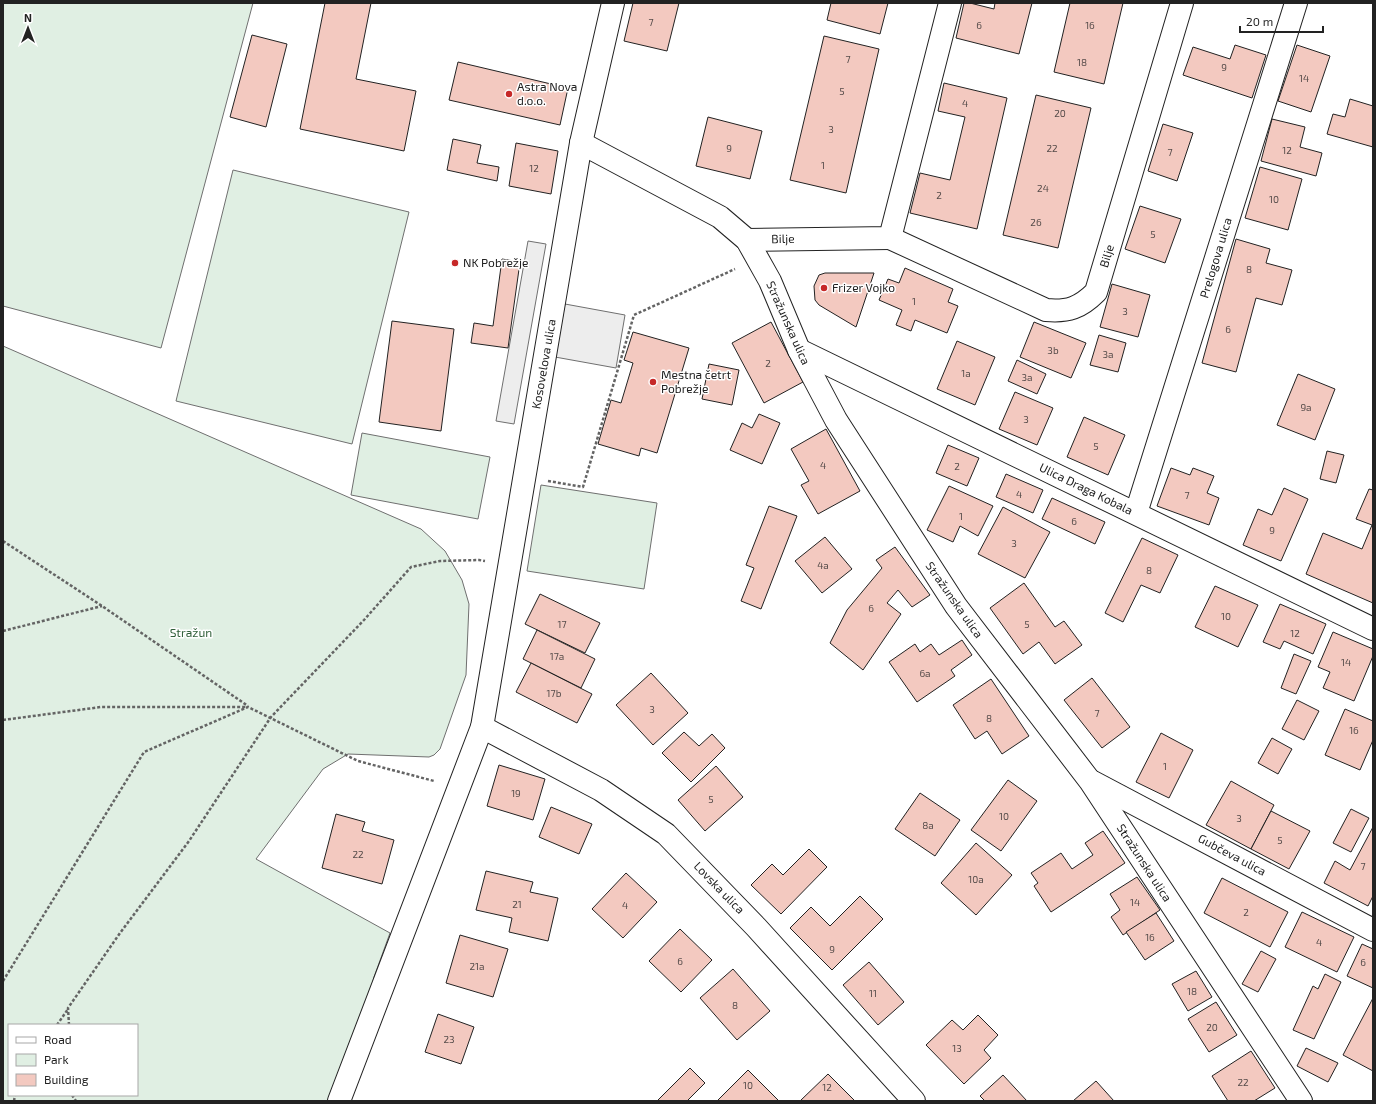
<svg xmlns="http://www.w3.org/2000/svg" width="1376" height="1104" viewBox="0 0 1376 1104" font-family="'Exo 2',sans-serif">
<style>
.green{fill:#e0efe3;stroke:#6f6f6f;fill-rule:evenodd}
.parking{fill:#ededed;stroke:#6f6f6f}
.building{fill:#f3c9c0;stroke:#222}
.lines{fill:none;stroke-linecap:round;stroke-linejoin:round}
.minor-casing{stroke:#222;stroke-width:24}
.path{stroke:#646464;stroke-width:2.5;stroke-dasharray:3 2;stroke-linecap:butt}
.minor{stroke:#fff;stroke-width:22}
.poi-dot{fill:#c62828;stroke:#fff;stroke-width:1.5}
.labels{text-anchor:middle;stroke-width:3;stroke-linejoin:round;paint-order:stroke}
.number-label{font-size:10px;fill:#564c4a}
.poi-label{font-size:12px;fill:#222;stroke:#fff;text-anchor:start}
.street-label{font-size:12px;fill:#222;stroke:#fff}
.park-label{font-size:12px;fill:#2f5e38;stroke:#fff}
</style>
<rect width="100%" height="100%" fill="#fff"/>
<g class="green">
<path d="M3 3H253L161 348 3 306Z"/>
<path d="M233 170 409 212 352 444 176 401Z"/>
<path d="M3 346 421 529 445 551 462 580 469 604 466 675 440 749 434 755 429 757 348 754 323 769 256 859 390 933 374 977 346 1101H3ZM9 1025H137V1095H9Z"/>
<path d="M362 433 490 457 478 519 351 495Z"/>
<path d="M541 485 657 503 644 589 527 571Z"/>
</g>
<g class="parking">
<path d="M528 241 546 244 514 424 496 421Z"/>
<path d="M565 304 625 315 616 368 555 357Z"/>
</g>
<g class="building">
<path d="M325 3H371L356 79 416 91 404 151 300 129Z"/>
<path d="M633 3H679L667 51 624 41Z"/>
<path d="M831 3H888L880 34 827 20Z"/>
<path d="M964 3H970L994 9 995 3H1032L1019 54 956 38Z"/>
<path d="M1070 3H1123L1104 84 1054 72Z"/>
<path d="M252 35 287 44 266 127 230 117Z"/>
<path d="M824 36 879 49 846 193 790 180Z"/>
<path d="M1235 45 1266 55 1252 98 1183 75 1193 47 1230 59Z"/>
<path d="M1297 45 1330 56 1311 112 1278 101Z"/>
<path d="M458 62 568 88 560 125 449 100Z"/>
<path d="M944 83 1007 98 977 229 910 213 920 173 950 180 965 117 938 111Z"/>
<path d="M1036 95 1091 108 1058 248 1003 235Z"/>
<path d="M1350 99 1373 106V147L1327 134 1333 114 1345 117Z"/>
<path d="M708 117 762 131 750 179 696 166Z"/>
<path d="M1272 119 1305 127 1300 147 1322 153 1316 176 1261 161Z"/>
<path d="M1163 124 1193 133 1177 181 1148 171Z"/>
<path d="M453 139 481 145 477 163 499 167 497 181 447 170Z"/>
<path d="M516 143 558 151 551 194 509 186Z"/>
<path d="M1260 167 1302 179 1288 230 1245 218Z"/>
<path d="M1140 206 1181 219 1165 263 1125 249Z"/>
<path d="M1236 239 1270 249 1266 263 1292 270 1282 305 1256 298 1236 372 1202 363Z"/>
<path d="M502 259 520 262 508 348 471 343 474 323 493 326Z"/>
<path d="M905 268 953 289 948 302 958 306 947 333 915 320 911 331 896 325 902 310 879 300 888 279 899 283Z"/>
<path d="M825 273H874L856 327 819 305 815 300 814 286 819 275Z"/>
<path d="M1112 284 1150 295 1138 337 1100 327Z"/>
<path d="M392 321 454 329 441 431 379 422Z"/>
<path d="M771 322 803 382 764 403 732 343Z"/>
<path d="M1034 322 1086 343 1071 378 1020 357Z"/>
<path d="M633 332 689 348 657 453 641 448 639 456 598 444 611 400 621 403 633 363 624 360Z"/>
<path d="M1099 335 1126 343 1118 372 1090 365Z"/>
<path d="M957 341 995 357 975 405 937 389Z"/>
<path d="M1017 360 1046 374 1037 394 1008 381Z"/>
<path d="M709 364 739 370 732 405 702 399Z"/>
<path d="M1298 374 1335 389 1315 440 1277 425Z"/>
<path d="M1015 392 1053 408 1037 445 999 429Z"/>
<path d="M759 414 780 423 762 464 730 450 742 423 752 428Z"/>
<path d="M1084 417 1125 435 1108 475 1067 457Z"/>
<path d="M826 429 860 491 818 514 801 485 809 481 791 449Z"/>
<path d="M948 445 979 458 967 486 936 473Z"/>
<path d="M1327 451 1344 455 1336 483 1320 479Z"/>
<path d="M1171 468 1190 475 1193 468 1214 476 1207 493 1219 498 1209 525 1157 506Z"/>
<path d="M1006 474 1043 490 1033 513 996 497Z"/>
<path d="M949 486 993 506 978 536 960 526 953 542 927 530Z"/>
<path d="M1284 488 1308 499 1281 561 1243 545 1258 509 1272 515Z"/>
<path d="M1369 489 1373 490V603L1306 574 1323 533 1362 549 1372 525 1356 519Z"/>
<path d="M1052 498 1105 522 1095 544 1042 519Z"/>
<path d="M769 506 797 516 761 609 741 601 754 568 746 565Z"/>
<path d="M1003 507 1050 532 1025 578 978 554Z"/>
<path d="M825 537 852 569 822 593 795 561Z"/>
<path d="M1142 538 1178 555 1160 593 1141 585 1123 622 1105 613Z"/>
<path d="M895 547 930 595 912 607 898 590 887 603 901 614 863 670 830 643 847 610 882 568 876 560Z"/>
<path d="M1024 583 1055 627 1064 621 1082 645 1055 664 1039 642 1023 654 990 608Z"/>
<path d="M1215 586 1258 605 1238 647 1195 627Z"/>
<path d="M540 594 600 623 585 653 525 624Z"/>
<path d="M1280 604 1326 624 1313 654 1284 641 1280 649 1263 642Z"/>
<path d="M537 630 595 659 581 688 523 659Z"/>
<path d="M1333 632 1373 649V656L1354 701 1323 688 1330 672 1318 667Z"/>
<path d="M962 640 972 655 951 670 955 676 917 702 889 662 915 644 920 652 931 644 939 655Z"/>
<path d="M1294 654 1311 661 1296 694 1281 688Z"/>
<path d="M531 663 592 694 577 723 516 692Z"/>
<path d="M651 673 688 713 653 745 616 705Z"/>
<path d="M1092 678 1130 727 1102 748 1064 700Z"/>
<path d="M991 679 1029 736 1002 754 987 731 975 739 953 705Z"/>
<path d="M1297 700 1319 711 1304 740 1282 729Z"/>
<path d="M1345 709 1373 721V740L1360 770 1325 755Z"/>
<path d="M684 732 699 746 712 734 725 748 691 782 662 753Z"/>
<path d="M1161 733 1193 750 1169 798 1136 782Z"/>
<path d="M1272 738 1292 749 1278 774 1258 763Z"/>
<path d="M499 765 545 779 533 820 487 806Z"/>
<path d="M716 766 743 797 705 831 678 800Z"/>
<path d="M1008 780 1037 801 1001 851 971 830Z"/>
<path d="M1231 781 1274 805 1251 849 1206 825Z"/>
<path d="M920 793 960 820 935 856 895 829Z"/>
<path d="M551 807 592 824 579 854 539 837Z"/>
<path d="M1351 809 1369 818 1351 852 1333 843Z"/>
<path d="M1271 811 1310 831 1289 869 1251 849Z"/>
<path d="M336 814 365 822 362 831 394 840 382 884 322 868Z"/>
<path d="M1373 827V896L1368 906 1324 883 1335 861 1350 870Z"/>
<path d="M1103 831 1125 863 1051 912 1034 886 1038 883 1031 873 1061 853 1072 869 1093 855 1085 843Z"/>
<path d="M976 843 1012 875 976 915 941 883Z"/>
<path d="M809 849 827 867 781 914 751 885 772 864 783 875Z"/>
<path d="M486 871 533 882 530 892 558 898 548 941 509 932 512 918 476 910Z"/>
<path d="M626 873 657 902 623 938 592 909Z"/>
<path d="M1137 877 1160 910 1123 935 1111 917 1120 910 1110 894Z"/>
<path d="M1222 878 1288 912 1270 947 1204 913Z"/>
<path d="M860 896 883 919 832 970 790 928 811 907 830 926Z"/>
<path d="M1302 912 1354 937 1337 972 1285 947Z"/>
<path d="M1156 913 1174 941 1145 960 1126 932Z"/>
<path d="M680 929 712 960 681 992 649 961Z"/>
<path d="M460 935 508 949 493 997 446 983Z"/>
<path d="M1362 944 1373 949V988L1347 976Z"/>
<path d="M1261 951 1276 959 1258 992 1242 984Z"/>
<path d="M869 962 904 1002 878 1025 843 985Z"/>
<path d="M733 969 770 1011 737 1040 700 998Z"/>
<path d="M1196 971 1212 997 1188 1011 1172 984Z"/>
<path d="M1325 974 1341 982 1314 1039 1293 1030 1313 986 1318 989Z"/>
<path d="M1373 998V1071L1343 1055Z"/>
<path d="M1216 1002 1237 1035 1209 1052 1188 1019Z"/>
<path d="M438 1014 474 1027 461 1064 425 1052Z"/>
<path d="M978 1015 998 1035 984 1050 991 1058 964 1084 926 1045 952 1020 963 1030Z"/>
<path d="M1306 1048 1338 1063 1328 1082 1297 1066Z"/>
<path d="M1251 1051 1275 1088 1254 1101H1228L1212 1076Z"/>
<path d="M690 1068 705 1083 687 1101H657Z"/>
<path d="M748 1070 779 1101H717Z"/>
<path d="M828 1074 855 1101H800Z"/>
<path d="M1003 1075 1027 1101H985L980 1096Z"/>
<path d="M1096 1081 1114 1101H1073Z"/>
</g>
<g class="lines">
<g class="minor-casing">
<g id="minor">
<path d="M581 143 720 217 747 240 770 281 799 350 836 420 956 606 1090 781 1301 1101"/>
<path d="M890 238 1046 310C1068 312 1080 308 1096 292L1182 3"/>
<path d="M747 240 890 238 950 3"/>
<path d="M799 350 1373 629"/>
<path d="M1136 513 1296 3"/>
<path d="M482 727 601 790 666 834 756 927 914 1101"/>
<path d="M1093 782 1373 930"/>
<path d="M339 1101 482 727 581 143 613 3"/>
</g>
</g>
<g class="path">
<path d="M548 481 583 487 634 315 735 269"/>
<path d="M3 541 102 606 248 706"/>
<path d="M3 631 102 606"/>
<path d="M3 720 101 707H246"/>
<path d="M3 981 144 752 248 707 358 761 434 781"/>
<path d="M57 1025 68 1009"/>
<path d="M69 1025 68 1008 120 933 189 841 271 717 364 620 411 567 440 561 479 560 485 561"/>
<path d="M72 1095 76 1101"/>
<path d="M14 1101 15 1095"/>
</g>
<use href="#minor" class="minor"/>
</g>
<g class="poi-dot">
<circle cx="509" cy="94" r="4"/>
<circle cx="455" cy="263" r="4"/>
<circle cx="824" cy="288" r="4"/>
<circle cx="653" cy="382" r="4"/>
</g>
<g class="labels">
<g class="number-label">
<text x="651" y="26">7</text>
<text x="979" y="29">6</text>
<text x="1090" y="29">16</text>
<text x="848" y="63">7</text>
<text x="1082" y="66">18</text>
<text x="1224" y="71">9</text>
<text x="1304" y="82">14</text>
<text x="842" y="95">5</text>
<text x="965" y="107">4</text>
<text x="1060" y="117">20</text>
<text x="831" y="133">3</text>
<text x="729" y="152">9</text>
<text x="1052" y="152">22</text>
<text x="1287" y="154">12</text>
<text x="1170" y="156">7</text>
<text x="823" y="169">1</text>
<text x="534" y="172">12</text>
<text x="1043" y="192">24</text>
<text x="939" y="199">2</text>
<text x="1274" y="203">10</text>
<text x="1036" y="226">26</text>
<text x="1153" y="238">5</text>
<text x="1249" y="273">8</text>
<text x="914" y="305">1</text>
<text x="1125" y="315">3</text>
<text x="1228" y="333">6</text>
<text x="1053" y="354">3b</text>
<text x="1108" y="358">3a</text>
<text x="768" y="367">2</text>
<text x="966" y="377">1a</text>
<text x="1027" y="381">3a</text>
<text x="1306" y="411">9a</text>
<text x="1026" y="423">3</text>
<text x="1096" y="450">5</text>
<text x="823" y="469">4</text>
<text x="957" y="470">2</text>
<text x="1019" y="498">4</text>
<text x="1187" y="499">7</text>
<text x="961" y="520">1</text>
<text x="1074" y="525">6</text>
<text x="1272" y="534">9</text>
<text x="1014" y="547">3</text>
<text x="823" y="569">4a</text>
<text x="1149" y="574">8</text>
<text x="871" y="612">6</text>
<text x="1226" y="620">10</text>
<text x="562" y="628">17</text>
<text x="1027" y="628">5</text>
<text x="1295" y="637">12</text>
<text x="557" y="660">17a</text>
<text x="1346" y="666">14</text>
<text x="925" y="677">6a</text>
<text x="554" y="697">17b</text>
<text x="652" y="713">3</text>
<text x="1097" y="717">7</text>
<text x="989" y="722">8</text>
<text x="1354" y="734">16</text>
<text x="1165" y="770">1</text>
<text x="516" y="797">19</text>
<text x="711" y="803">5</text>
<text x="1004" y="820">10</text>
<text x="1239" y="822">3</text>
<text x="928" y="829">8a</text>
<text x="1280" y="844">5</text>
<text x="358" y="858">22</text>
<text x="1363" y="870">7</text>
<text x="976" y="883">10a</text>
<text x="1135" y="906">14</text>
<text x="517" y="908">21</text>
<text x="625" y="909">4</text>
<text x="1246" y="916">2</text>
<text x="1150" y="941">16</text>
<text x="1319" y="946">4</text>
<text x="832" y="953">9</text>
<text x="680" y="965">6</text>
<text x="1363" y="966">6</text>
<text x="477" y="970">21a</text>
<text x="1192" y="995">18</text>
<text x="873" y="997">11</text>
<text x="735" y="1009">8</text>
<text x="1212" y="1031">20</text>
<text x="449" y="1043">23</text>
<text x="957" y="1052">13</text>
<text x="1243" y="1086">22</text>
<text x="748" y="1089">10</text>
<text x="827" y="1091">12</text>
</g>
<g class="poi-label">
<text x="517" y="91">Astra Nova<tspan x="517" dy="14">d.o.o.</tspan></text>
<text x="463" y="267">NK Pobrežje</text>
<text x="832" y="292">Frizer Vojko</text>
<text x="661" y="379">Mestna četrt<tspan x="661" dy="14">Pobrežje</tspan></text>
</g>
<g class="street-label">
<text transform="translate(783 239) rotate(-1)" y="4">Bilje</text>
<text transform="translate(1107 256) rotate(-73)" y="4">Bilje</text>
<text transform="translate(1216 258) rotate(-73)" y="4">Prelogova ulica</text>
<text transform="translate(788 323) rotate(66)" y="4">Stražunska ulica</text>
<text transform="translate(544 364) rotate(-80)" y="4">Kosovelova ulica</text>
<text transform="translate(1086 489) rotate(26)" y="4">Ulica Draga Kobala</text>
<text transform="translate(954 600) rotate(55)" y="4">Stražunska ulica</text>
<text transform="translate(1232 855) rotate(28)" y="4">Gubčeva ulica</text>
<text transform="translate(1144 863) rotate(57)" y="4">Stražunska ulica</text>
<text transform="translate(719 888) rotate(46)" y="4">Lovska ulica</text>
</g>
<g class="park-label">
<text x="191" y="637">Stražun</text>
</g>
</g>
<rect width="1376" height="1104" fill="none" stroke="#222222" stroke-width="8"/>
<rect x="8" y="1024" width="130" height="72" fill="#ffffff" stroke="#a7a7a7"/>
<rect x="16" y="1037" width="20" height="6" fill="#ffffff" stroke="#a7a7a7"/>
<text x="44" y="1044" font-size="12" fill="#222222">Road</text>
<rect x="16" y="1054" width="20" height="12" fill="#e0efe3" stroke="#a7a7a7"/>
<text x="44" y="1064" font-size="12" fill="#222222">Park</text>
<rect x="16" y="1074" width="20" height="12" fill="#f3c9c0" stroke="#a7a7a7"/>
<text x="44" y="1084" font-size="12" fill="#222222">Building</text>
<g transform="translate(28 28)" stroke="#ffffff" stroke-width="3" paint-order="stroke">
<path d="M0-3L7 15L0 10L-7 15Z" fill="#222222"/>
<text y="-6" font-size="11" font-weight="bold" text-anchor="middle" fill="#222222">N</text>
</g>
<path d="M1240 26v6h83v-6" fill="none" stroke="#222222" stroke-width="2"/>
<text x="1246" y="26" font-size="12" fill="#222222" stroke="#ffffff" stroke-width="3" paint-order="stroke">20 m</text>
</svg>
